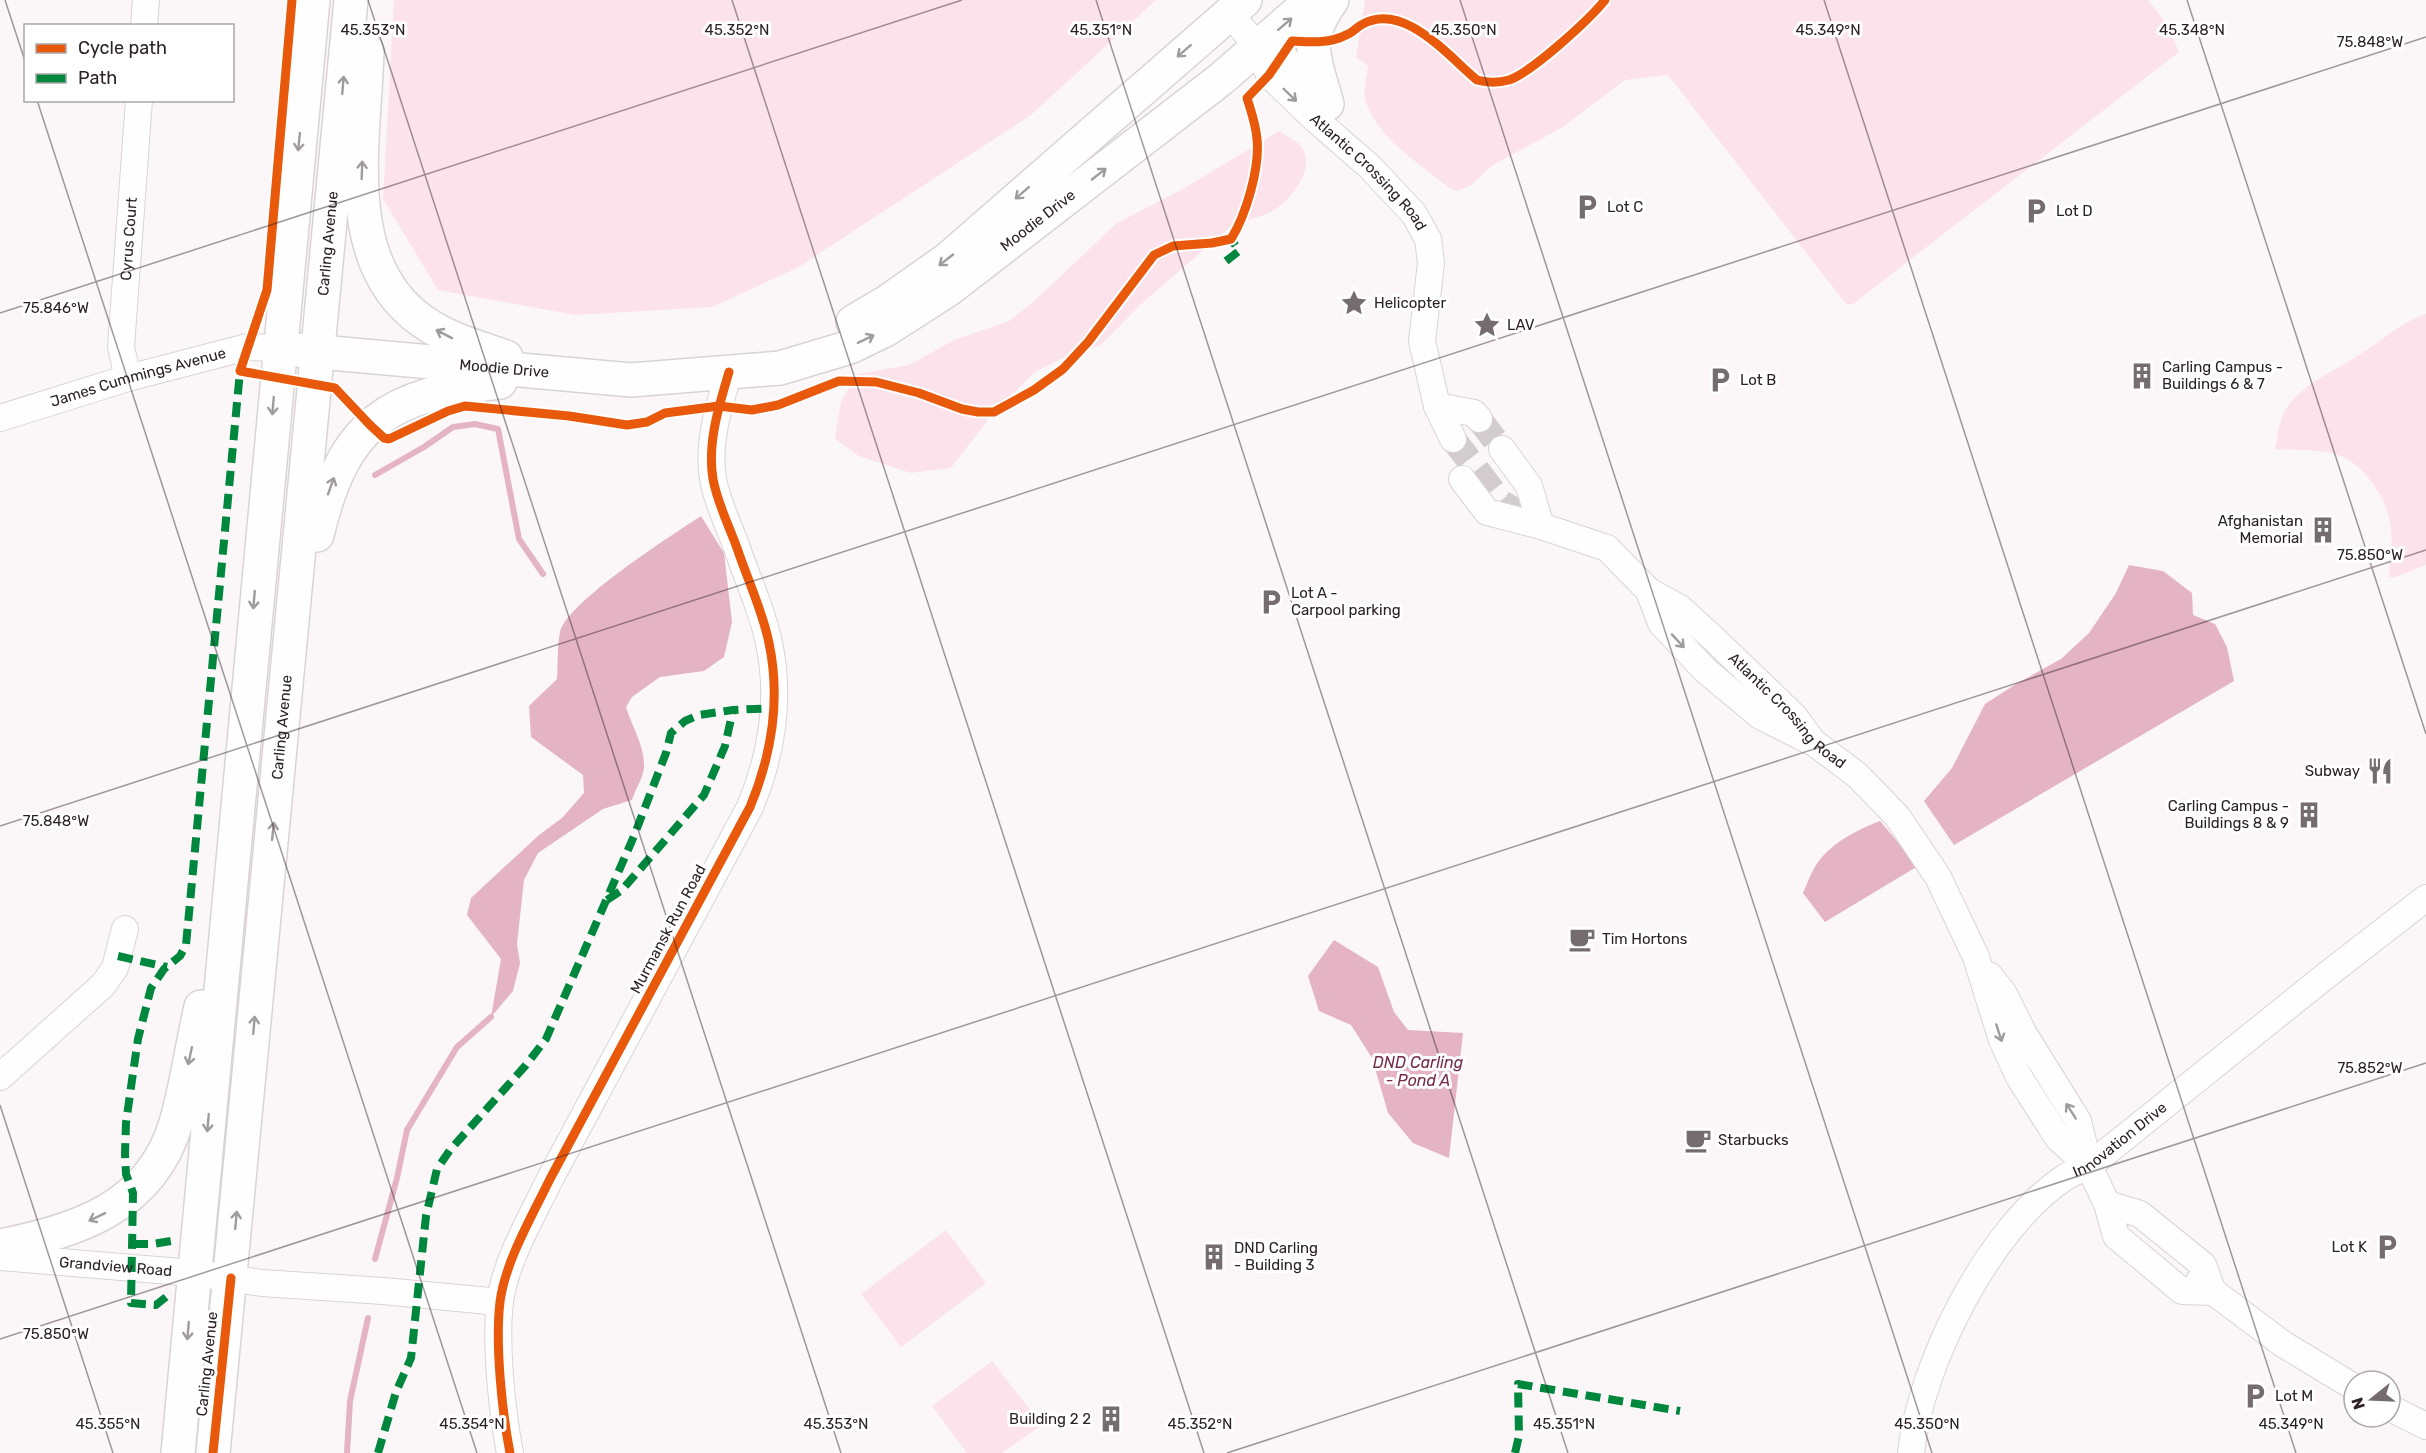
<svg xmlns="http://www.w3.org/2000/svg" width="2426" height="1453" viewBox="0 0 2426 1453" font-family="Rubik,sans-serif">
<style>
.green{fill:#fce3eb}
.water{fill:#e4b4c5}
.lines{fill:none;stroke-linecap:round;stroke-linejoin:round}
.stream{stroke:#e4b4c5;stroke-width:6}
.minor-tunnel{stroke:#d2cccf;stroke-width:26;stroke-dasharray:26 13;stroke-linecap:butt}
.minor-casing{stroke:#dad3d6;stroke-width:28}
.major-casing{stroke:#dad3d6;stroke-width:36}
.minor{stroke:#fefefe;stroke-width:26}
.major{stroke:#fefefe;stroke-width:33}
.quiet{stroke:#00873e;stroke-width:8;stroke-dasharray:15 8;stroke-linecap:butt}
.cycleway-casing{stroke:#fff;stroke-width:13}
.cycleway{stroke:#e8590c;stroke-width:9}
.oneway{stroke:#a09b9c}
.ticks{fill:none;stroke:#2c2125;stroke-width:1.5;stroke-opacity:0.45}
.labels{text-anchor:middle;stroke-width:6;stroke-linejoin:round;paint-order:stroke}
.street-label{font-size:15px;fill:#2c2125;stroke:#fff}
.poi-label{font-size:15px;fill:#2c2125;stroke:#fff;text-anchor:start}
.water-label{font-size:16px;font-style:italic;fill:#772a4b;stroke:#fff}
.ticks-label{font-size:15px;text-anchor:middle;fill:#2c2125;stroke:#fff;stroke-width:6;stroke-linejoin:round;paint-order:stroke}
</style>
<rect width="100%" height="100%" fill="#fbf7f9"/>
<g class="green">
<path d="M394 0H1156L1031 115 797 268 712 307 575 315 438 290 383 199Z"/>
<path d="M1365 0H2148L2169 27 2179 52 1853 304H1846L1668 75 1625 80 1563 127 1493 165 1470 186 1457 191 1451 189C1422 166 1373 135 1365 98 1363 89 1367 76 1368 66L1356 57Z"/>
<path d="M1279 131C1286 136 1298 141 1302 148 1317 170 1288 204 1269 213 1256 219 1241 220 1229 228L1140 305 1101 345 1061 359 1035 372 994 412 951 468 911 473 859 456 835 439 841 401 857 374 909 365 954 340 1009 321 1032 303 1117 223 1181 190Z"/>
<path d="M2426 314V565L2395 577H2389C2390 561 2393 545 2391 530 2389 499 2362 459 2331 453 2313 449 2293 450 2275 449 2279 432 2279 415 2291 402 2309 381 2336 370 2359 355 2382 341 2401 322 2426 314Z"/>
<path d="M946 1230 986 1283 901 1347 861 1294Z"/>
<path d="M992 1361 1042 1425 1002 1453H967L932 1406Z"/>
</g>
<g class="water">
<path d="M701 516 724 553 732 622 724 657 704 671 660 677 632 697 626 707C632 727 645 746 644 768 643 778 635 790 632 800L603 809 538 853 524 880 517 944 520 963 513 991 491 1017 501 959 467 915 471 898 539 835 562 818 584 793 583 775 531 737 529 706 557 679C558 664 557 647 560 632 567 602 672 535 701 516Z"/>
<path d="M2129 565 2163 571 2192 593 2193 615 2215 624 2227 647 2234 681 1954 845 1924 801 1952 768 1985 704 2016 684 2061 659 2089 633 2116 593Z"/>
<path d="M1880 821 1918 866 1825 922 1803 893C1807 884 1810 875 1815 867 1828 844 1857 830 1880 821Z"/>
<path d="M1334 940 1378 967 1394 1012 1408 1030 1463 1033 1449 1158 1413 1143 1388 1113 1372 1058 1351 1025 1319 1011 1308 976Z"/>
</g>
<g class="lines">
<g class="stream">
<path d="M375 475 424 447 453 427 475 424 498 429 519 539 543 574"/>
<path d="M375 1259 397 1178 407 1130 457 1047 491 1017"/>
<path d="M347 1453 350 1401 368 1318"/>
</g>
<g class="minor-tunnel">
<path d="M1479 419 1502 449"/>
<path d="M1453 439 1502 503 1530 520"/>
</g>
<g class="minor-casing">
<g id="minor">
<path id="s1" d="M1229 13 1258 47 1269 75 1316 120 1370 167 1414 214 1428 239 1431 263 1422 341 1437 406 1453 439"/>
<path d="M144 26 146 0"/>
<path d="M1258 47 1283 56 1326 103"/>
<path id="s2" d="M128 378 121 347 139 100"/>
<path d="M1437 406 1474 413 1479 419"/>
<path id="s3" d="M0 418 128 378 247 347 278 348"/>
<path d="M1502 449 1529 486 1541 526"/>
<path id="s4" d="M1462 479 1487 512 1541 526 1607 548 1649 591 1680 608 1715 640 1794 716 1813 742 1857 775 1897 816 1938 877 1976 957 2002 1040 2019 1077 2058 1138 2089 1166"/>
<path d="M1649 591 1661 623 1705 670 1760 716 1810 741"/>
<path d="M1990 976 2004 994 2024 1034 2078 1121 2089 1166 2107 1204 2116 1236 2182 1291 2213 1292"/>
<path d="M0 1077 103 985 115 968 125 929"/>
<path d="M2107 1204 2140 1214 2203 1265 2213 1292"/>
<path id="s5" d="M0 1257 193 1273 262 1283 383 1291 500 1302"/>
<path d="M2199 1281 2283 1344 2354 1387"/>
<path d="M2390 1408 2426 1426"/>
<path d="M510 1453C502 1412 495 1343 500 1302 505 1262 532 1216 550 1179L750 807C772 754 781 700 769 643 763 612 747 578 737 548 729 526 717 502 713 479 707 443 719 406 729 372"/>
<path id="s6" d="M1911 1453C1920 1365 1989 1228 2064 1178 2071 1173 2081 1170 2089 1166L2328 974 2426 898"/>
</g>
</g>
<g class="major-casing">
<g id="major">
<path d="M367 51C365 138 338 262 422 321 447 339 477 347 506 357"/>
<path d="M1327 104C1315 59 1302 41 1332 0"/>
<path d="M853 322 887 302 948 259 1245 0"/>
<path id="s7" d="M298 350 631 380 780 368 850 347 885 330 949 289 1221 79 1312 0"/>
<path d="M317 535C344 421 388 395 500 382"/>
<path d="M0 1246C78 1231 151 1207 176 1123 187 1085 192 1045 201 1007"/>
<path d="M178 1453C219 968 268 484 313 0"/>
<path id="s8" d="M213 1453 351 0"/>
</g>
</g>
<use href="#minor" class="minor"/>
<use href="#major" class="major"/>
<g class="quiet">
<path d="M1226 261 1239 251 1231 239"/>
<path d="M607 900 622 890 704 795 725 746 733 710"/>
<path d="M118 956 167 967"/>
<path d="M133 1244H153L171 1241"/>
<path d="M166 1297 156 1305 131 1303 133 1193 126 1174 125 1154 126 1123 132 1080 138 1039 151 988 164 969 180 956 186 945 240 371"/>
<path d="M378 1453 396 1392 411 1358 426 1216 437 1169 450 1150 526 1065 546 1039 634 836 666 753 671 733 685 721 699 715 733 710 775 708"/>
<path d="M1515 1453 1519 1436 1518 1384 1680 1411"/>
</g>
<g class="cycleway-casing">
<g id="cycleway">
<path d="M292 0 267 290 240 371 335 388 370 425 384 438 389 439 448 411 465 406 569 416 627 425 647 422 665 413 719 406 752 410 778 405 839 381 876 382 919 393 962 409 978 412H994L1034 390 1063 369 1088 342 1154 255 1173 246 1212 243 1231 239C1246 215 1260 168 1257 139 1256 125 1251 111 1247 98L1269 75 1292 41C1310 42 1329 44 1346 35 1352 33 1356 28 1361 25 1403 0 1448 56 1477 80 1488 83 1498 83 1509 80 1532 72 1589 20 1605 0"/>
<path d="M213 1453 231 1278"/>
<path d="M510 1453C502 1412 495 1343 500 1302 505 1262 532 1216 550 1179L750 807C772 754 781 700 769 643 763 612 747 578 737 548 729 526 717 502 713 479 707 443 719 406 729 372"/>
</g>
</g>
<use href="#cycleway" class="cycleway"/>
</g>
<defs><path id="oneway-shaft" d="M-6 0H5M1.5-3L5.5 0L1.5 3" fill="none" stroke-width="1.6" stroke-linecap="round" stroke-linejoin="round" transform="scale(1.5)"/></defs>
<g class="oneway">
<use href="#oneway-shaft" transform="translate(1285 24) rotate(-41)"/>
<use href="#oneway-shaft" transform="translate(1184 51) rotate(139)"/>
<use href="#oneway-shaft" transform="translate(343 85) rotate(-85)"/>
<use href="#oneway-shaft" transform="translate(1290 95) rotate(44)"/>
<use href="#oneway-shaft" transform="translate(299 142) rotate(96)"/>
<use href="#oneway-shaft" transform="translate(362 170) rotate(-88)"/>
<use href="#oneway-shaft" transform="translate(1099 174) rotate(-38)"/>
<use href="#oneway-shaft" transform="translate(1022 193) rotate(139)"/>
<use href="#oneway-shaft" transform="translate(946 260) rotate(142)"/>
<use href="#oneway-shaft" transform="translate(444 334) rotate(-153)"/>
<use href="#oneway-shaft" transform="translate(866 339) rotate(-26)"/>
<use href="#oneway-shaft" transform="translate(273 406) rotate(95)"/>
<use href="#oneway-shaft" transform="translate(331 486) rotate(-70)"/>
<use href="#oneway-shaft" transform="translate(254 600) rotate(95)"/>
<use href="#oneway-shaft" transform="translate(1678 641) rotate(47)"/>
<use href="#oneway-shaft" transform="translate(273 831) rotate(-84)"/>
<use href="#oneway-shaft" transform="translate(254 1025) rotate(-85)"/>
<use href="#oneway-shaft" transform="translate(1999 1033) rotate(72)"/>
<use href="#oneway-shaft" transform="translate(190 1056) rotate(102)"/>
<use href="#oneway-shaft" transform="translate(2071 1111) rotate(-123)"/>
<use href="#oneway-shaft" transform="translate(208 1123) rotate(95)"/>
<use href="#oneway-shaft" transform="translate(97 1217) rotate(154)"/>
<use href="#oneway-shaft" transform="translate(236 1220) rotate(-85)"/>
<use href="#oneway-shaft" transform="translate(188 1331) rotate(95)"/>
</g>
<path class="ticks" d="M5 0 26 64M368 0 841 1453M732 0 1204 1453M1096 0 1568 1453M1460 0 1932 1453M1824 0 2296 1453M2187 0 2426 734M37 100 477 1453M0 313 962 0M0 826 2426 37M0 1105 113 1453M0 1339 2426 550M1227 1453 2426 1063"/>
<defs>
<g id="parking-bare" transform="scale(2.07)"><path d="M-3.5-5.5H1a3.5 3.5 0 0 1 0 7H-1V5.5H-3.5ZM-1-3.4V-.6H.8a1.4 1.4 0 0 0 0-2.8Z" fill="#746c6f" stroke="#fff" stroke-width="2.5" paint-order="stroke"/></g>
<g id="sight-bare" transform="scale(2.07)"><path d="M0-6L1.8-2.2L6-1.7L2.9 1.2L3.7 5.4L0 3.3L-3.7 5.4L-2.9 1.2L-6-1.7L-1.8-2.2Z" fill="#746c6f" stroke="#fff" stroke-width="2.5" paint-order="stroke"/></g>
<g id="building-bare" transform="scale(2.07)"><path d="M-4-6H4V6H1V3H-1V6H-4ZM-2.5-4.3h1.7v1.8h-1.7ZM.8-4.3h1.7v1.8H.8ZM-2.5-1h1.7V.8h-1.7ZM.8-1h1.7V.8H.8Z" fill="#746c6f" stroke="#fff" stroke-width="2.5" paint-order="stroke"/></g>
<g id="restaurant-bare" transform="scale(2.07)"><path d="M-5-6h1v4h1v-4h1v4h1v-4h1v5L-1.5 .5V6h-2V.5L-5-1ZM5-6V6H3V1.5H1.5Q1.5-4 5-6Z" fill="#746c6f" stroke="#fff" stroke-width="2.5" paint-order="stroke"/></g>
<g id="cafe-bare" transform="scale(2.07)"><path d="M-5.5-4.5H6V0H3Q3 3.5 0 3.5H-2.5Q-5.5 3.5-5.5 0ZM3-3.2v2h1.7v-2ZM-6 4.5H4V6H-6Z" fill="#746c6f" stroke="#fff" stroke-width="2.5" paint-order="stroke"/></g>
</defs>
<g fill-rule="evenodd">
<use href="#parking-bare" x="1587" y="207"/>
<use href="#parking-bare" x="2036" y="211"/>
<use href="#sight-bare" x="1354" y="303"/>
<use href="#sight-bare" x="1487" y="325"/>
<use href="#building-bare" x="2142" y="376"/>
<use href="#parking-bare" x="1720" y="380"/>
<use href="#building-bare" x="2323" y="530"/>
<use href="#parking-bare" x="1271" y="602"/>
<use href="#restaurant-bare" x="2380" y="771"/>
<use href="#building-bare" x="2309" y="815"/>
<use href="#cafe-bare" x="1582" y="939"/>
<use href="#cafe-bare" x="1698" y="1140"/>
<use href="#parking-bare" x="2387" y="1247"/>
<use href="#building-bare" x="1214" y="1257"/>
<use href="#parking-bare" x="2255" y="1396"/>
<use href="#building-bare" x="1111" y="1419"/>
</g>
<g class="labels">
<g class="street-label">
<text dy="5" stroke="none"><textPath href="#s1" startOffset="214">Atlantic Crossing Road</textPath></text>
<text dy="5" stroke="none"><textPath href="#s7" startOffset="784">Moodie Drive</textPath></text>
<text dy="5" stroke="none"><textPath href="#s2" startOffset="140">Cyrus Court</textPath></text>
<text dy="5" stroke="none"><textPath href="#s8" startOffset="1215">Carling Avenue</textPath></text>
<text dy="5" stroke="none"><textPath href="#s7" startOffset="207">Moodie Drive</textPath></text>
<text dy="5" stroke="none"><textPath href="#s3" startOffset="144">James Cummings Avenue</textPath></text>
<text dy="5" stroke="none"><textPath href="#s4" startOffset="411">Atlantic Crossing Road</textPath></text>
<text dy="5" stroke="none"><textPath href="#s8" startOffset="729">Carling Avenue</textPath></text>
<text transform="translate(668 929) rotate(-62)" y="5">Murmansk Run Road</text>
<text dy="5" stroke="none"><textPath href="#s6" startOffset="390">Innovation Drive</textPath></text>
<text dy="5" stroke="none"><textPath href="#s5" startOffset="116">Grandview Road</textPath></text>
<text transform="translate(207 1364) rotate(-84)" y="5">Carling Avenue</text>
</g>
<g class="poi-label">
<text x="1607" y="212">Lot C</text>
<text x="2056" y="216">Lot D</text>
<text x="1374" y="308">Helicopter</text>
<text x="1507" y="330">LAV</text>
<text x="2162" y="372">Carling Campus -<tspan x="2162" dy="17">Buildings 6 &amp; 7</tspan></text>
<text x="1740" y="385">Lot B</text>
<text x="2303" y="526" text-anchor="end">Afghanistan<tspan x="2303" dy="17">Memorial</tspan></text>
<text x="1291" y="598">Lot A -<tspan x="1291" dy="17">Carpool parking</tspan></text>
<text x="2360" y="776" text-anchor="end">Subway</text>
<text x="2289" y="811" text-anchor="end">Carling Campus -<tspan x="2289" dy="17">Buildings 8 &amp; 9</tspan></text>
<text x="1602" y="944">Tim Hortons</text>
<text x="1718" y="1145">Starbucks</text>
<text x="2367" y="1252" text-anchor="end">Lot K</text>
<text x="1234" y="1253">DND Carling<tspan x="1234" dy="17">- Building 3</tspan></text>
<text x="2275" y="1401">Lot M</text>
<text x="1091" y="1424" text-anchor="end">Building 2 2</text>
</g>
<g class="water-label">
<text x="1418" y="1068">DND Carling<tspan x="1418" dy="18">- Pond A</tspan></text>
</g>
</g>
<g class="ticks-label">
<text x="373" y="35">45.353°N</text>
<text x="737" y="35">45.352°N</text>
<text x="1101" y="35">45.351°N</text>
<text x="1464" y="35">45.350°N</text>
<text x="1828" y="35">45.349°N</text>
<text x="2192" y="35">45.348°N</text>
<text x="2370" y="47">75.848°W</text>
<text x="56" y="313">75.846°W</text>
<text x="2370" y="560">75.850°W</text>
<text x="56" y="826">75.848°W</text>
<text x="2370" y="1073">75.852°W</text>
<text x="56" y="1339">75.850°W</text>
<text x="108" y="1429">45.355°N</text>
<text x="472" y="1429">45.354°N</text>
<text x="836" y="1429">45.353°N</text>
<text x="1200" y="1429">45.352°N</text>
<text x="1564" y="1429">45.351°N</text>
<text x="1927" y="1429">45.350°N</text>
<text x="2291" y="1429">45.349°N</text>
</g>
<rect x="24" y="24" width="210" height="78" fill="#ffffff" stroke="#aba6a8" stroke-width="1.5"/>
<rect x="36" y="44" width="30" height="9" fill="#e8590c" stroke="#aba6a8" stroke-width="1.5"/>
<text x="78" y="54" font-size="18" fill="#2c2125">Cycle path</text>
<rect x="36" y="74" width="30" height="9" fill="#00873e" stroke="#aba6a8" stroke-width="1.5"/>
<text x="78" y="84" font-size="18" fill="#2c2125">Path</text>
<g transform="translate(2372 1399) rotate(252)"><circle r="28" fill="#ffffff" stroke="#aba6a8" stroke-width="1.5"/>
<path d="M0-4.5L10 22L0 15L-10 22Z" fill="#746c6f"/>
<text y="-9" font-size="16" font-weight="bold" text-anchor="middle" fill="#2c2125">N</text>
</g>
</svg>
